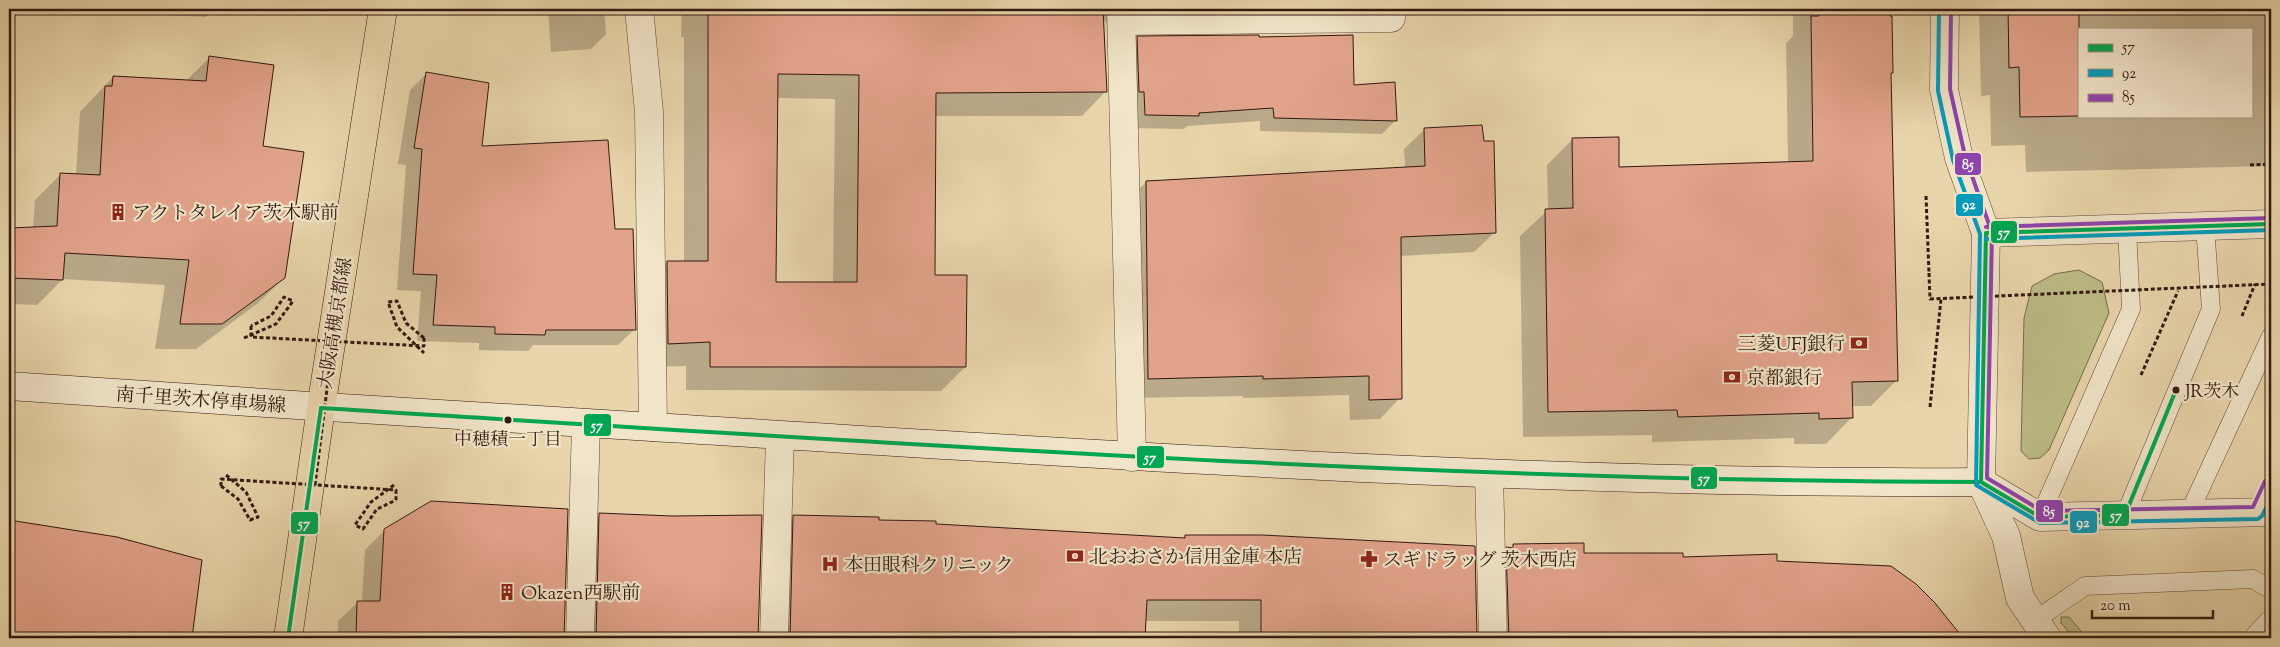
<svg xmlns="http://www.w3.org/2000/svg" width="2280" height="647" viewBox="0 0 2280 647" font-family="'Sorts Mill Goudy','Noto Serif JP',serif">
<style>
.green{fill:#bcbc86;stroke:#776a4a}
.shadow{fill:#0003;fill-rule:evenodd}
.building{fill:#e2a38b;stroke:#32190e;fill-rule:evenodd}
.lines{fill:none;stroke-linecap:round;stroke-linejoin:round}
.service-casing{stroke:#604836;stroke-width:19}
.minor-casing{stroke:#604836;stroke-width:29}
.tertiary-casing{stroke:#604836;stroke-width:29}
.secondary-casing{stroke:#32190e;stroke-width:29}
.primary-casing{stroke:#32190e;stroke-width:29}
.path{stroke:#32190e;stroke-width:3;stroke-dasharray:4 2.5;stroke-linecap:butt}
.service{stroke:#f1e4c9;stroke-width:18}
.minor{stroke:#f1e4c9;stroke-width:28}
.tertiary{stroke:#f1e4c9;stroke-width:28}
.secondary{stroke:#f1e4c9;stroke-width:28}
.primary{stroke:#e9d5ac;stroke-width:28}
.path-bridge{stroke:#32190e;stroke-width:3;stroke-dasharray:4 2.5;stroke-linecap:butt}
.bus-1-casing{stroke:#f1e4c9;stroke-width:8}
.bus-2-casing{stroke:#f1e4c9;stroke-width:8}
.bus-3-casing{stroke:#f1e4c9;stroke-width:8}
.bus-1{stroke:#00a651;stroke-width:4}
.bus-2{stroke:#059bbb;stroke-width:4}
.bus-3{stroke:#8e44ad;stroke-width:4}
.bus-dot{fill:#32190e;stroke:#f1e4c9;stroke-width:2}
.labels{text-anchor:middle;stroke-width:4.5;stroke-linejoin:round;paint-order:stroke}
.bus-label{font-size:18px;fill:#32190e;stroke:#f1e4c9;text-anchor:start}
.poi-label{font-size:19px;fill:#32190e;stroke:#f1e4c9;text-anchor:start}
.street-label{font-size:19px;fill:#32190e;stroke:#f1e4c9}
.line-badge{stroke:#f1e4c9;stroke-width:2}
.badge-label{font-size:14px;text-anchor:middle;font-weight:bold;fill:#fff}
</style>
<rect width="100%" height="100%" fill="#e9d5ac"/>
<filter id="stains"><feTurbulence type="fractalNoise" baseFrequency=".004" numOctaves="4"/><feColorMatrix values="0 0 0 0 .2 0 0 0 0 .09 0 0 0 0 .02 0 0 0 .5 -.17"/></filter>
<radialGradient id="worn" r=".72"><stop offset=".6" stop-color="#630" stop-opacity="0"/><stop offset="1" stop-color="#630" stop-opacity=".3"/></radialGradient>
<g class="green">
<path d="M2079 270 2102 282 2109 313 2049 450 2040 458 2029 459 2021 451 2024 318 2032 286 2054 274Z"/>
<path d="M2061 617H2069L2087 638H2074L2061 623Z"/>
</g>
<g class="shadow">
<path d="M9 9H23L9 22Z"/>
<path d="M48 9H214L206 17Z"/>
<path d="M548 9H604L606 34 591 49 551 52Z"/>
<path d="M682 9H1312L1111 29 1104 20 1106 91 1082 116H934V276L965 367 941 391 686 390V366L644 367 643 286 667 262H684V37H681ZM777 98 835 99 833 283H775Z"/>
<path d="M1793 9H1890L1891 72 1890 74 1897 380 1871 406H1851V418L1826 444H1794V438L1652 442V435L1523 437 1520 236 1548 210 1547 165 1573 139 1618 168 1788 163 1786 43 1793 36Z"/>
<path d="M1979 9H2271V166L2026 172 2025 145 1991 146 1990 95 1981 96ZM2079 29H2251V116H2079Z"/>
<path d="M1352 36 1353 87 1396 120 1382 134 1260 131V121L1187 126 1184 129 1131 128 1124 52 1138 38Z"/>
<path d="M210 57 262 147 284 278 258 303 196 349H155L165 285 63 279 37 305 11 304 9 306V229L33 228 35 200 60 175H76L80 112 113 77 186 81Z"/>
<path d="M426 74 480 148 614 230 635 329 618 345H533L528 351 479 350V343L417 341 421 291 397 290 406 165 398 164 410 90Z"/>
<path d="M1425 129 1495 232 1474 252 1400 256V398L1380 419 1350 420 1349 395 1243 398V396L1129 398 1126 202 1146 182 1405 168 1404 149Z"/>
<path d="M567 510 563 638H338V621L358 602H362L365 550 385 530Z"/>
<path d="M600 515 672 517H761L757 638H577L580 534Z"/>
<path d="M794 517 1182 539 1185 536 1474 547 1476 638H1239V621H1145L1144 638H769L772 539Z"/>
<path d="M9 523H21L200 561 191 638H9Z"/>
<path d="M1513 546 1583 554 1776 562 1934 604 1962 638H1486L1485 571 1507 549Z"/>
</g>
<g class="building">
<path d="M708 9H1103L1107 92 936 93 935 275H967L966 367H710V342L668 344 667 261H708ZM778 74 859 75 857 282H776Z"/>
<path d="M1819 9H1890V16H1892L1893 73H1891L1898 381 1852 382 1853 418 1819 419V413L1678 417 1677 410 1548 412 1545 209 1573 208 1572 138 1619 137V167L1813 161 1811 16H1819Z"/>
<path d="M2008 9H2079V116L2020 117 2019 67 2009 68Z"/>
<path d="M1259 35V37L1353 35 1354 85 1395 82 1397 121 1274 118 1273 108 1199 113V116L1145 115 1144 92H1139L1137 36Z"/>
<path d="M209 56 274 65 263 146 304 152 285 278 222 324H180L189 260 65 253 63 280 9 278V228L57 226 60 173 100 175 105 86H112L113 76 206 81Z"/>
<path d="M426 72 489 83 482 146 608 140 615 229H633L636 330H546L545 335 495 334V327L433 325 437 275 413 274 422 149 414 148Z"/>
<path d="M1482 125 1484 141H1494L1496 233 1401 237 1402 399 1369 400V376L1263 379V376L1148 379 1146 181 1425 166 1424 128Z"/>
<path d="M431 501 568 509 564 638H356L357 601H380L384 529Z"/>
<path d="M599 513 672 516 762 515 758 638H596Z"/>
<path d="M793 515 879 517V520L936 521V524L1185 538V535H1262L1475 546 1477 638H1261V600H1147L1145 638H790Z"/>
<path d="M9 520 117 537 202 560 192 638H9Z"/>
<path d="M1584 543V553H1683V557L1777 554V561L1891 566 1916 584 1935 603 1963 638H1509L1506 547 1513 548V544Z"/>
</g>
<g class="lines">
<g class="service-casing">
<g id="service">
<path d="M2189 513 2271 336"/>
<path d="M2257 513 2271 484"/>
<path d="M2125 515 2211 309 2205 226"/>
<path d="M2040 517 2131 309 2127 229"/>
<path d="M2034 621 2085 586 2253 579 2271 590"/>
</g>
</g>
<g class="minor-casing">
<g id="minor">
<path d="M639 9 649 112 653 427"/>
<path d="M1121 9 1132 457"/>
<path d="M1122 21 1391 18V9"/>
<path d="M1489 474 1493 638"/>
<path d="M1981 482 2040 517 2271 512"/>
<path d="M1981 482 2006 536 2020 598 2047 638"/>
<path d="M580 638 586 424"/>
<path d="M774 638 780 437"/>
<path d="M2259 638 2271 625"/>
</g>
</g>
<g class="tertiary-casing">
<g id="tertiary">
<path d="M1945 9 1944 90 1959 158 1986 233 1981 482"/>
<path d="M1986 233 2271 224"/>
</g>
</g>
<g class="secondary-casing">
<path id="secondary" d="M9 386C223 401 438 414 652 427 1095 454 1537 485 1981 482"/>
</g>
<g class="primary-casing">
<path id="primary" d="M288 638 321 408 383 9"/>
</g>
<g class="path">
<path d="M2250 165 2271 164"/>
<path d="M1926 196 1929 273"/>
<path d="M2242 316 2255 284"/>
<path d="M244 338 276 324 293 301 284 297 271 316 251 326"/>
<path d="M424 338 406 323 397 301 388 302 397 327 424 353"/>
<path d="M2141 375 2178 291"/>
<path d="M1930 407 1941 299"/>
<path d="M394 485 371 502 355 525 363 529 377 509 396 500"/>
<path d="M221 486 238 499 250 520 258 517 246 492 225 474"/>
</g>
<use href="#service" class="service"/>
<use href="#minor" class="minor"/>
<use href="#tertiary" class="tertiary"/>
<use href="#secondary" class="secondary"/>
<use href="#primary" class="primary"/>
<g class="path-bridge">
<path d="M1929 273 1930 299 2271 284"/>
<path d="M251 326V337L424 346V338"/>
<path d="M315 485 333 341"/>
<path d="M221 486V479L396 490V500"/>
</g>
<g class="bus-1-casing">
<g id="bus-1">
<path d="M321 408C874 442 1427 481 1981 482"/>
<path d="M1981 482 1986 233 2271 224"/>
<path d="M1981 482 2040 517 2125 515 2176 390"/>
<path d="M288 638 321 408"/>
</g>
</g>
<g class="bus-2-casing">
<g id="bus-2">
<path d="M1939 9 1938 91 1953 160 1980 234 1976 485 2040 523 2258 519 2262 516 2271 498"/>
<path d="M1986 239 2271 230"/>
</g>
</g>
<g class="bus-3-casing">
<g id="bus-3">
<path d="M1951 9 1950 89 1965 156 1992 233 1987 478 2042 511 2253 507 2265 481"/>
<path d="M1986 227 2271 218"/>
</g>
</g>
<use href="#bus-1" class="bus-1"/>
<use href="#bus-2" class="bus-2"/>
<use href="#bus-3" class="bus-3"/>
</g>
<defs>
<g id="building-bare" transform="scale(1.35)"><path d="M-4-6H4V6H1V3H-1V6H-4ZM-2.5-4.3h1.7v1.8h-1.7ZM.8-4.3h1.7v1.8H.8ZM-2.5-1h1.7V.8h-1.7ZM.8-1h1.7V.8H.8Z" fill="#8f2418" stroke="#f1e4c9" stroke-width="2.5" paint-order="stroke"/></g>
<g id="bank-bare" transform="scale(1.35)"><path d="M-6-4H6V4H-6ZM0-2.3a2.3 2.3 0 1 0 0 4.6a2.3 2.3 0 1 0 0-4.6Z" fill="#8f2418" stroke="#f1e4c9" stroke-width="2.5" paint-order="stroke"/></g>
<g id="pharmacy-bare" transform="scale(1.35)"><path d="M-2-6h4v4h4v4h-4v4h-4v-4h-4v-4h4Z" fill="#8f2418" stroke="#f1e4c9" stroke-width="2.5" paint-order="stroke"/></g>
<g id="hospital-bare" transform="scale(1.35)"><path d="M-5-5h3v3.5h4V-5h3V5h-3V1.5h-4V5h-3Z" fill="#8f2418" stroke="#f1e4c9" stroke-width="2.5" paint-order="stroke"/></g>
</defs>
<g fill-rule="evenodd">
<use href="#building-bare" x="118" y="212"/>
<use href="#bank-bare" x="1859" y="343"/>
<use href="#bank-bare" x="1732" y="377"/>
<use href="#bank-bare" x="1075" y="556"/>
<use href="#pharmacy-bare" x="1369" y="559"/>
<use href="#hospital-bare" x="830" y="564"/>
<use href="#building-bare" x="507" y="592"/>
</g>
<g class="bus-dot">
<circle cx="2176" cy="390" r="4.5"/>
<circle cx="508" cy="420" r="4.5"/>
</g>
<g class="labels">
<g class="bus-label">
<text x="2185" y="397">JR茨木</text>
<text x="508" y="445" text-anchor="middle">中穂積一丁目</text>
</g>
<g class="poi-label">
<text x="132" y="219">アクトタレイア茨木駅前</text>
<text x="1845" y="350" text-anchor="end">三菱UFJ銀行</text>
<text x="1746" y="384">京都銀行</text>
<text x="1089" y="563">北おおさか信用金庫 本店</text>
<text x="1383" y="566">スギドラッグ 茨木西店</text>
<text x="844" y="571">本田眼科クリニック</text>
<text x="521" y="599">Okazen西駅前</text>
</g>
<g class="street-label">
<text transform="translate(334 323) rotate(-81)" y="7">大阪高槻京都線</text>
<text transform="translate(201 399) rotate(4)" y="7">南千里茨木停車場線</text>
</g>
</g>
<g class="line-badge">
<rect x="1954" y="152" width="28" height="24" rx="5" fill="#8e44ad"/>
<rect x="1955" y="193" width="29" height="24" rx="5" fill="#059bbb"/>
<rect x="1990" y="220" width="28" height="24" rx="5" fill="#00a651"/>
<rect x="583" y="413" width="29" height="24" rx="5" fill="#00a651"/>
<rect x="1136" y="445" width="29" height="24" rx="5" fill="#00a651"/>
<rect x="1690" y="466" width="28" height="24" rx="5" fill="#00a651"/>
<rect x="2035" y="499" width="29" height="24" rx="5" fill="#8e44ad"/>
<rect x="2101" y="503" width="29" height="24" rx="5" fill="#00a651"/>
<rect x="2069" y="510" width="29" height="24" rx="5" fill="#059bbb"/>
<rect x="290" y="511" width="29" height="24" rx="5" fill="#00a651"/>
</g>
<g class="badge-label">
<text x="1968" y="169">85</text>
<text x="1969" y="209">92</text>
<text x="2004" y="237">57</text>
<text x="597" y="430">57</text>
<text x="1150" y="462">57</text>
<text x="1704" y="483">57</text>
<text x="2049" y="516">85</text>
<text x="2116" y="520">57</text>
<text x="2083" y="527">92</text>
<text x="304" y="528">57</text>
</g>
<rect width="2280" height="647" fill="none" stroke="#e9d5ac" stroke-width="30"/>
<rect x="10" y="10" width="2260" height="627" fill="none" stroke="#32190e" stroke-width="2.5"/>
<rect x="15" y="15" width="2250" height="617" fill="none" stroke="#32190e"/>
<rect x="2078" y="28" width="175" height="90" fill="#f1e4c9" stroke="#a5937e"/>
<rect x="2088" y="44" width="25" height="8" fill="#00a651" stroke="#a5937e"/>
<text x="2122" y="52" font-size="15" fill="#32190e">57</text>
<rect x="2088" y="69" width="25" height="8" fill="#059bbb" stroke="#a5937e"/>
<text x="2122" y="78" font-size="15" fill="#32190e">92</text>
<rect x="2088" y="94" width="25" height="8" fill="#8e44ad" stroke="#a5937e"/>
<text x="2122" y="102" font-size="15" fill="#32190e">85</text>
<path d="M2092 610v8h121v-8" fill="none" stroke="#32190e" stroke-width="2.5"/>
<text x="2100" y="610" font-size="15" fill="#32190e" stroke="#f1e4c9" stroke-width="4" paint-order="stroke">20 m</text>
<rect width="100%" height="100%" filter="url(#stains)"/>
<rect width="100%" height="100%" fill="url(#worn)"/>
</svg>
